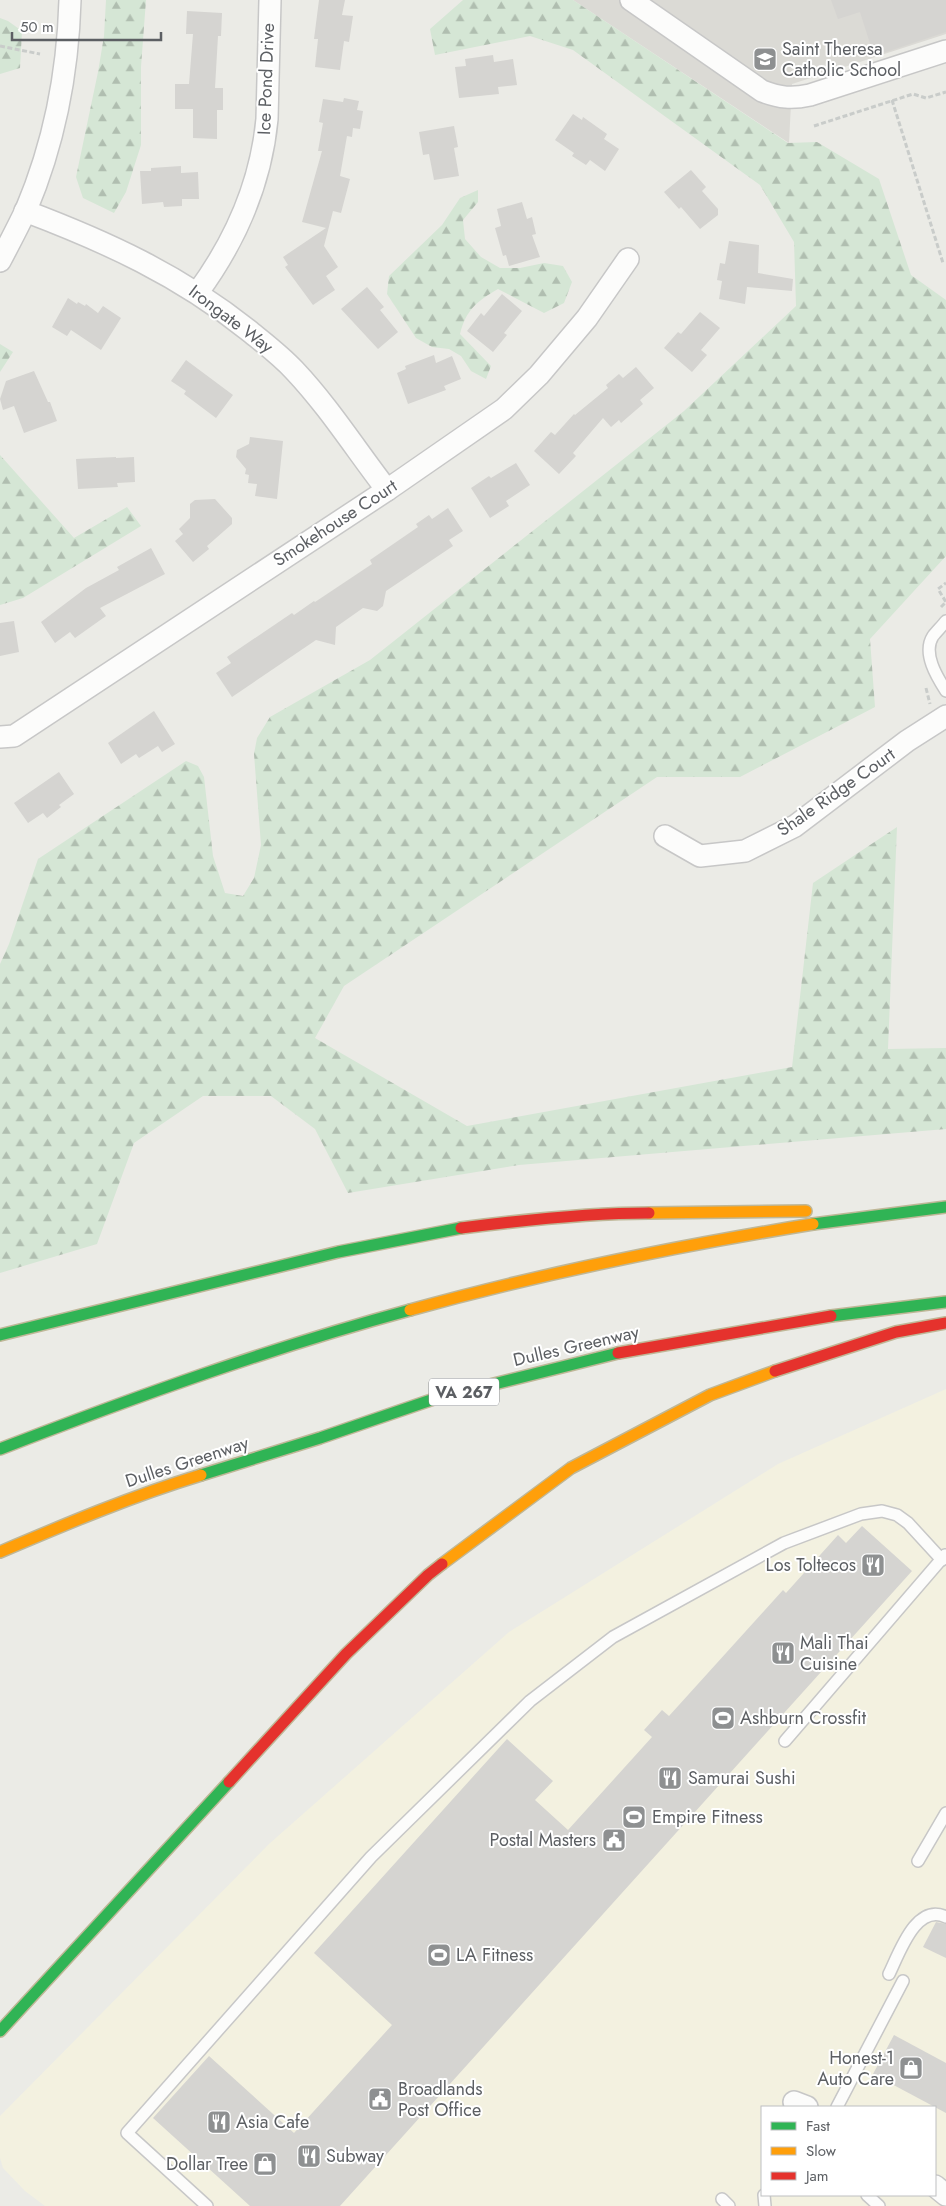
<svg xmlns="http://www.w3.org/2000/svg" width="946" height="2206" viewBox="0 0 946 2206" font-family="Jost,sans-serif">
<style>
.commercial{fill:#f3f1e0;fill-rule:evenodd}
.education{fill:#dbdad5}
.forest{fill:url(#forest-firs)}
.building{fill:#d5d4d1}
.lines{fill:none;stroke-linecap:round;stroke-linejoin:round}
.lane-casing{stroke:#c7c7c7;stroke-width:14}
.street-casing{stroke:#c7c7c7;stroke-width:24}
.fast-casing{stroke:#bfb797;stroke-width:14}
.slow-casing{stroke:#bfb797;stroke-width:14}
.jam-casing{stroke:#bfb797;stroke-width:14}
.path{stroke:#c9ccca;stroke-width:3;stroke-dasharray:5 2.5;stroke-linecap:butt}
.lane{stroke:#fcfcfb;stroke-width:11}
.street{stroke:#fcfcfb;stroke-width:21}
.fast{stroke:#30b455;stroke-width:11}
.slow{stroke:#ff9f0a;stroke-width:11}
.jam{stroke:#e5322d;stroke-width:11}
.labels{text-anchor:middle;stroke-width:4;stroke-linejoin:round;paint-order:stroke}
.shield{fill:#fff;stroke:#8d8f92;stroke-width:1}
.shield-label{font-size:16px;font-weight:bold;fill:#5c5f63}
.poi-label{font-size:18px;fill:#5c5f63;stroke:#fff;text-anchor:start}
.street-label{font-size:18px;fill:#5c5f63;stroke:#fff}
</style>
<defs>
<pattern id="forest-firs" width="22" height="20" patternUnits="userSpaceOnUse" patternTransform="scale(1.25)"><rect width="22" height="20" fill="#d5e6d5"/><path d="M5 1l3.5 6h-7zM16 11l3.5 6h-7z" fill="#b0beb0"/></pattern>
</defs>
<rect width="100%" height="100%" fill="#ebebe6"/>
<path class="commercial" d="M946 1389V2206H45L25 2191 3 2168 0 2158V2116L269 1844 509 1632 778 1464ZM762 2107H935V2195H762Z"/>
<path class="education" d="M573 0H946V34L792 84 789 143Z"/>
<g class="forest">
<path d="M106 0H146L141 67V145L126 192 114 213 83 198 76 177 98 72 104 36Z"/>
<path d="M463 0H573L788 143 817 142 879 179 911 275 946 300V556L870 639 875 707 740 777H657L344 986 315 1038 467 1126 792 1067 813 883 897 827 888 1049 946 1048V1129L519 1165 348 1193 315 1129 271 1096H203L134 1143 97 1244 0 1273V964L9 944 38 859 186 761 198 766 204 777 213 856 225 893 243 896 254 878 261 845 254 754 257 738 270 717 370 660 684 411 796 306 794 242 760 185 573 50 530 36 435 55 430 29Z"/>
<path d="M0 18 8 21 22 31 20 68 0 74Z"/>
<path d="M478 190V202L463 220 465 239 481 257 500 268H520L544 263 563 266 572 282 564 303 544 313 498 289C477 301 466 310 460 334L491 366 486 379 471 371 461 356 449 349 432 347 416 338 387 294 389 276 442 225 460 198Z"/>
<path d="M0 344 13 352 0 372Z"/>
<path d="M0 455 74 538 127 507 141 526 23 598 0 605Z"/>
</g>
<g class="building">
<path d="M319 0H345L342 15 353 16 349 42 344 41 340 70 315 67 318 39H314Z"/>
<path d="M831 0H946V32L874 56 860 12 838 19Z"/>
<path d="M187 11 222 13 221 36H218L215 88H223V110H217V139L193 138V109H175V84H189L193 34H186Z"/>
<path d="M493 55 494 62 513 59 517 85 498 87 499 94 459 98 455 67 466 66 465 59Z"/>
<path d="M344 98 359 101 357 110 363 111 360 129 353 128 352 137 347 136 340 176 350 179 341 213 333 211 324 246 338 267 326 276 335 290 313 305 285 267 288 265 283 257 326 228 302 222 322 151H318L323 123 319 122 323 99 343 102Z"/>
<path d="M573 114 582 120 583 117 607 134 604 139 619 149 605 171 590 160 586 165 572 156 574 153 555 140Z"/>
<path d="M454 126 458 147 454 148 459 176 434 180 429 154 423 155 419 132Z"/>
<path d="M181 166V173L198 172 199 199H182V206L164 207 163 202 142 204 140 171H151V168Z"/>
<path d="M691 170 706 187 702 191 718 209V215L700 229 681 207 679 209 664 192Z"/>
<path d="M522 202 527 219 532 217 536 234 532 235 540 257 509 266 506 255 503 256 495 228 501 226 497 209Z"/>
<path d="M729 241 759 245 758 273 793 279 792 291 747 287 745 304 719 299 722 281 717 280 720 263 725 264Z"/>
<path d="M367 287 384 307 380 310 398 332 378 349 341 309Z"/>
<path d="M502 294 522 311 504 333 507 335 493 352 467 331 481 313 484 316Z"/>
<path d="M68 298 77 304 78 302 85 306 86 304 98 313 103 306 121 318 101 350 71 330 67 336 52 327Z"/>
<path d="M700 312 720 328 701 350 707 355 692 372 664 348 678 332 681 334Z"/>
<path d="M434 355 436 363 452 356 461 379 444 386 446 390 408 404 397 373 406 369 405 366Z"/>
<path d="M186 360 233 395 216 418 184 394 186 391 171 381Z"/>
<path d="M636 367 654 388 640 400 643 404 621 423 619 420 611 427 603 418 573 453 576 456 559 474 534 451 551 432 555 435 574 414 575 415 608 388 606 385 619 374 623 378Z"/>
<path d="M34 371 48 402H50L57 421 24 433 14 406 3 410 0 399 6 381Z"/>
<path d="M250 437 283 441 277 499 255 496 257 484 248 483 249 475 245 474 246 469 236 457 237 450 249 444Z"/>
<path d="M116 457V458L134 457 135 482 117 483 118 487 78 489 76 459Z"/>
<path d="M516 463 530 485 506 501 509 506 490 518 471 488 489 476 491 478Z"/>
<path d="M215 499 232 518V524L207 546 209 549 193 562 175 541 183 534 179 529 190 518V504L195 500Z"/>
<path d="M448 508 463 531 449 540 453 546 386 591 383 606 377 611 363 608 336 627 335 645 316 640 232 697 216 673 231 663 227 657 292 613 294 615 314 601 315 602 372 564 370 560 418 527 416 524 429 515 432 519Z"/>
<path d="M151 548 165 574 100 608 106 616 75 638 70 632 55 643 41 622 86 588 119 570 117 567Z"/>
<path d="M14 621 19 652 0 656V623Z"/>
<path d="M154 711 175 744 162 752 158 746 139 758 136 754 121 764 108 743Z"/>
<path d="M59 772 74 794 59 805 61 807 47 818 43 813 28 823 14 803Z"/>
<path d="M862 1526 912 1571 340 2206H250L153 2118 209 2056 294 2133 392 2025 314 1953 507 1739 553 1781 535 1800 568 1830 652 1737 644 1730 662 1710 669 1716 783 1590 786 1593 838 1535 846 1543Z"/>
<path d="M936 1922 946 1924V1958L923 1947Z"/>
<path d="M894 2035 946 2063V2113L873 2074Z"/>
</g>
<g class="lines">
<g class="lane-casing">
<g id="lane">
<path d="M946 621C942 626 937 631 933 636 922 653 937 677 946 691"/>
<path d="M785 1741 945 1555"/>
<path d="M918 1861 946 1813"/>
<path d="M889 1974C899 1954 916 1902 946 1917"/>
<path d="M837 2107 903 1981"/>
<path d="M764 2195 765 2206"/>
<path d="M867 2195 879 2206"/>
<path d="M722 2199 729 2206"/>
<path d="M207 2206 127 2133 371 1857 530 1701 613 1637 784 1543 861 1514 882 1511 897 1515 908 1523 942 1560"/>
</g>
</g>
<g class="street-casing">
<g id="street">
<path d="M631 0 762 91C780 98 792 99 810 95L946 51"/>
<path d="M25 211C107 242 179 275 248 330 264 343 280 355 294 370 329 407 356 450 387 490"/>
<path d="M0 261C9 244 18 227 26 210 54 144 68 71 70 0"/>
<path d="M198 292C236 240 261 183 267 119L270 0"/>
<path d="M0 737 14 736 387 490 504 409 539 375 587 318 628 259"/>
<path d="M665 836 700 856 745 851 795 826 907 741 946 716"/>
<path d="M794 2102 807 2107"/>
<path d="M935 2186 946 2195"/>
</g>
</g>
<g class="fast-casing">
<g id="fast">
<path d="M813 1224 946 1207"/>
<path d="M831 1316 946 1302"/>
<path d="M0 1335 338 1252 461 1228"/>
<path d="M0 1449C135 1397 270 1348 410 1310"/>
<path d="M201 1475 320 1438 434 1399 618 1353"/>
<path d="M0 2031 229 1782"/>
</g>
</g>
<g class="slow-casing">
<g id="slow">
<path d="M649 1213 806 1211"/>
<path d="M410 1310C543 1273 677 1246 813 1224"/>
<path d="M0 1552C66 1524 132 1496 201 1475"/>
<path d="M442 1564 571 1468 710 1395 775 1371"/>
</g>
</g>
<g class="jam-casing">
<g id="jam">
<path d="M461 1228C523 1220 586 1213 649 1213"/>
<path d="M618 1353 831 1316"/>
<path d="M775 1371 896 1332 946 1323"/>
<path d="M229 1782 346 1654 428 1575 442 1564"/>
</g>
</g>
<g class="path">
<path d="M0 46 40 54"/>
<path d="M892 100 943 263"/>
<path d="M814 126 913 94 926 98 946 92"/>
<path d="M941 607 946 602 938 589 946 583"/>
<path d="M926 688 930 704"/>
</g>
<use href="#lane" class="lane"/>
<use href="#street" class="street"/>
<use href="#fast" class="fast"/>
<use href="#slow" class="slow"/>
<use href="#jam" class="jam"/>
</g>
<defs>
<g id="school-square" transform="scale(1.25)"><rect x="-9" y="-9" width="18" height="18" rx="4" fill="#8e9091" stroke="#fff"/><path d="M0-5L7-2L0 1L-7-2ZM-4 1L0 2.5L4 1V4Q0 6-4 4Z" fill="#fff"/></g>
<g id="restaurant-square" transform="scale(1.25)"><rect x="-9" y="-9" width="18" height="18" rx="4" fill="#8e9091" stroke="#fff"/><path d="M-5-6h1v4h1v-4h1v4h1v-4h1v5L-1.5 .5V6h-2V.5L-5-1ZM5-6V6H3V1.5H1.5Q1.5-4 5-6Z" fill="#fff"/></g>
<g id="stadium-square" transform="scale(1.25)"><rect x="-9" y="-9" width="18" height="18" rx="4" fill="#8e9091" stroke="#fff"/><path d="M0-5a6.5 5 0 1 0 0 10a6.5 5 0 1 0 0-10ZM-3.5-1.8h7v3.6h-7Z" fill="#fff"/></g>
<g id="civic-square" transform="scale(1.25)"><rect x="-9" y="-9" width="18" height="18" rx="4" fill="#8e9091" stroke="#fff"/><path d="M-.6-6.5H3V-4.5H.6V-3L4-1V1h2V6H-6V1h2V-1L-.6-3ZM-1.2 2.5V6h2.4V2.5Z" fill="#fff"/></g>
<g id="shop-square" transform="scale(1.25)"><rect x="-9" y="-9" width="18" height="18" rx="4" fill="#8e9091" stroke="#fff"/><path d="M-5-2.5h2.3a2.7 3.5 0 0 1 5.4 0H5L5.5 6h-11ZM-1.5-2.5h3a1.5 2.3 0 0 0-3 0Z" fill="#fff"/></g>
</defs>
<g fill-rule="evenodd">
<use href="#school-square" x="765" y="59"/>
<use href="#restaurant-square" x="873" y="1565"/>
<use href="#restaurant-square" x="783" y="1653"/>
<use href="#stadium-square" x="723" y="1718"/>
<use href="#restaurant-square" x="670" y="1778"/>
<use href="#stadium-square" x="634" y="1817"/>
<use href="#civic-square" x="614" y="1840"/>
<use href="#stadium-square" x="439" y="1955"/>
<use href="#shop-square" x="911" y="2068"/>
<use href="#civic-square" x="380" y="2099"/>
<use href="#restaurant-square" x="219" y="2122"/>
<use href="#restaurant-square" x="309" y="2156"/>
<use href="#shop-square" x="265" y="2164"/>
</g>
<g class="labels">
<rect class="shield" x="429" y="1378.5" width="70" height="27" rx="4"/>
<g class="shield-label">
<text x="464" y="1398">VA 267</text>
</g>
<g class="poi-label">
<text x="782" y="55">Saint Theresa<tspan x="782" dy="21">Catholic School</tspan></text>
<text x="856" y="1571" text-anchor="end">Los Toltecos</text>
<text x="800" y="1649">Mali Thai<tspan x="800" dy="21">Cuisine</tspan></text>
<text x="740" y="1724">Ashburn Crossfit</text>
<text x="688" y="1784">Samurai Sushi</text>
<text x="652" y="1823">Empire Fitness</text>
<text x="596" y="1846" text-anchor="end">Postal Masters</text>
<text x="456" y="1961">LA Fitness</text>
<text x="894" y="2064" text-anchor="end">Honest-1<tspan x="894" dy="21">Auto Care</tspan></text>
<text x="398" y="2095">Broadlands<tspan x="398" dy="21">Post Office</tspan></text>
<text x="236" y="2128">Asia Cafe</text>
<text x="326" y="2162">Subway</text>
<text x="248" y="2170" text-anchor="end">Dollar Tree</text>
</g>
<g class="street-label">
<text transform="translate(266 79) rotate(-88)" y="6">Ice Pond Drive</text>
<text transform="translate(231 319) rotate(37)" y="6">Irongate Way</text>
<text transform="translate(335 523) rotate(-33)" y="6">Smokehouse Court</text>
<text transform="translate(836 792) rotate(-35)" y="6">Shale Ridge Court</text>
<text transform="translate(576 1346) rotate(-13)" y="6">Dulles Greenway</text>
<text transform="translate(187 1462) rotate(-18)" y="6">Dulles Greenway</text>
</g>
</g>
<rect x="761" y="2106" width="175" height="90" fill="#ffffff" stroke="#bebfc1"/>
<rect x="771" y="2122" width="25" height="8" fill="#30b455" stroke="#bebfc1"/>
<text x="806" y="2131" font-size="15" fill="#5c5f63">Fast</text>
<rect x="771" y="2147" width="25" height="8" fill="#ff9f0a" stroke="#bebfc1"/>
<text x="806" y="2156" font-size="15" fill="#5c5f63">Slow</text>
<rect x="771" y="2172" width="25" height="8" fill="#e5322d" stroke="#bebfc1"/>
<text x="806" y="2181" font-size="15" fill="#5c5f63">Jam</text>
<path d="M12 32v8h149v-8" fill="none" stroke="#5c5f63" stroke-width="2.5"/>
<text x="20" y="32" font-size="15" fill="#5c5f63" stroke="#ffffff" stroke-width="4" paint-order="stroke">50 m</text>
</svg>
